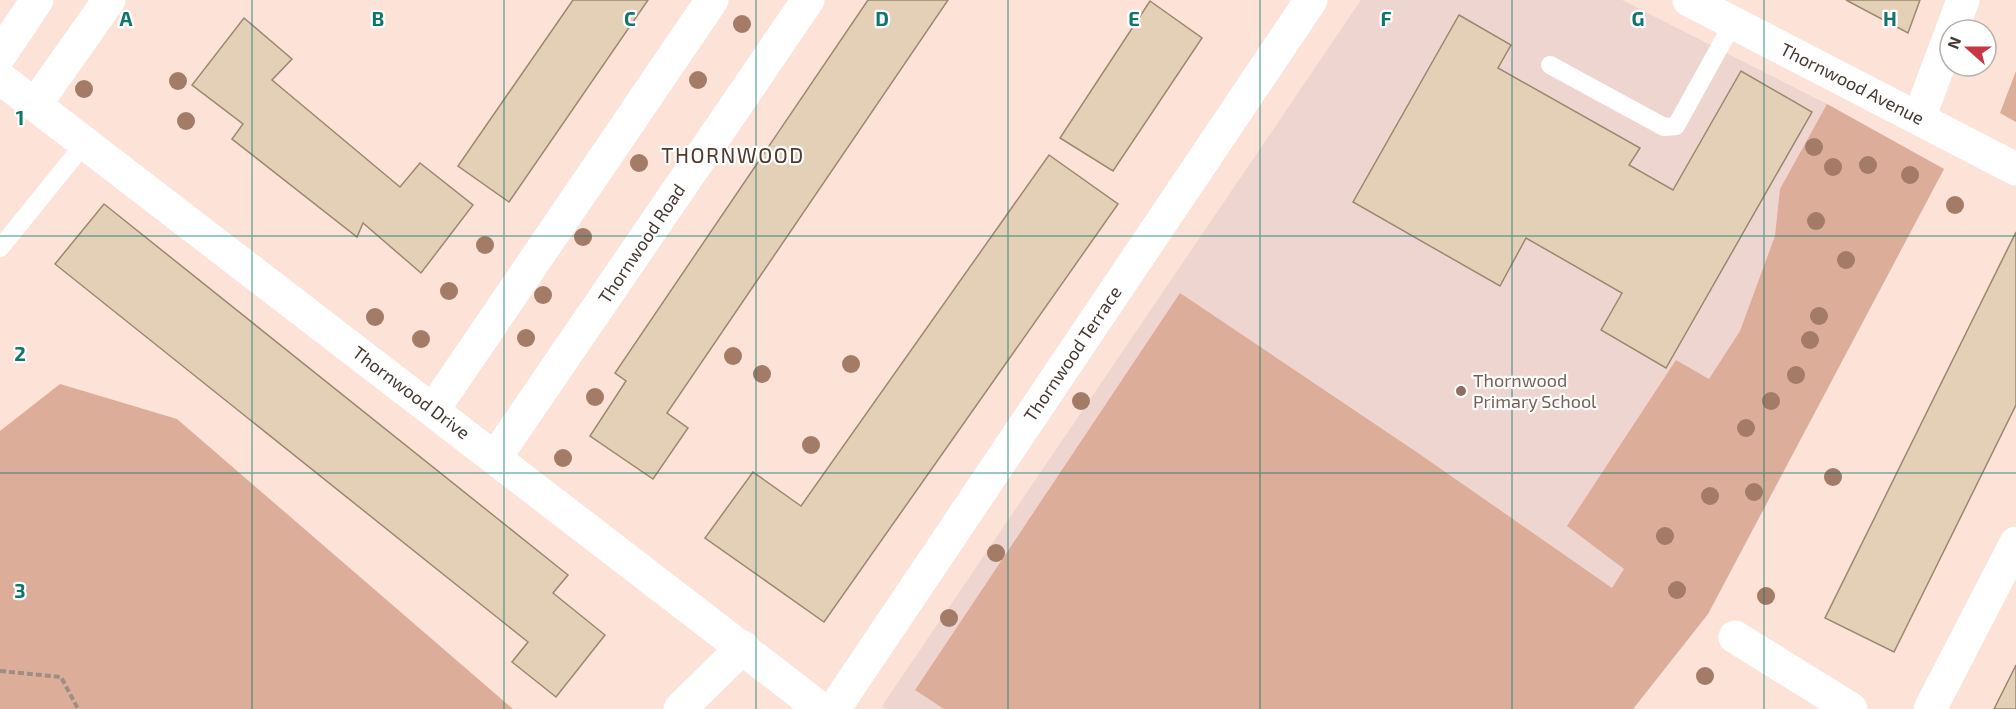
<svg xmlns="http://www.w3.org/2000/svg" width="2016" height="709" viewBox="0 0 2016 709" font-family="'Exo 2',sans-serif">
<style>
.education{fill:#efd5cf}
.green{fill:#dcad98}
.building{fill:#e4d0b7;stroke:#9b8870;stroke-width:1.5}
.lines{fill:none;stroke-linecap:round;stroke-linejoin:round}
.path{stroke:#9f8c84;stroke-width:4;stroke-dasharray:6 3;stroke-linecap:butt}
.service{stroke:#fff;stroke-width:18}
.minor{stroke:#fff;stroke-width:33}
.tree{fill:#a37b66}
.grid{fill:none;stroke:#0f766e;stroke-width:1.5;stroke-opacity:0.55}
.education-dot{fill:#8d6e63;stroke:#fff;stroke-width:2}
.labels{text-anchor:middle;stroke-width:4.5;stroke-linejoin:round;paint-order:stroke}
.street-label{font-size:18px;fill:#463934;stroke:#fff}
.education-label{font-size:18px;fill:#785e54;stroke:#fff;text-anchor:start}
.quarter-label{font-size:21px;letter-spacing:1.5px;fill:#51392d;stroke:#fff}
.grid-label{font-size:20px;text-anchor:middle;font-weight:bold;fill:#0f766e;stroke:#fff;stroke-width:4.5;stroke-linejoin:round;paint-order:stroke}
</style>
<rect width="100%" height="100%" fill="#fce2d7"/>
<path class="education" d="M1361 0H1622L1827 104 1944 169 1708 614 1633 709H886L882 706Z"/>
<g class="green">
<path d="M2016 71V122L2000 113Z"/>
<path d="M1827 104 1944 169 1708 614 1633 709H944L915 690 1180 293 1418 453 1612 588 1624 569 1567 526 1676 360 1709 379 1740 331 1775 236 1780 189Z"/>
<path d="M60 384 177 419 513 709H0V431Z"/>
</g>
<g class="building">
<path d="M573 0H648L509 202 458 166Z"/>
<path d="M868 0H948L667 413 688 428 653 479 590 436 626 381 615 373Z"/>
<path d="M1846 0H1920L1908 33Z"/>
<path d="M1150 1 1202 38 1113 171 1060 138Z"/>
<path d="M1459 15 1511 45 1498 68 1640 148 1629 165 1673 190 1741 71 1812 112 1666 368 1601 330 1622 293 1526 238 1500 286 1353 202Z"/>
<path d="M244 18 292 59 272 80 400 187 420 163 473 205 421 273 363 223 357 237 232 139 243 124 192 85Z"/>
<path d="M1049 155 1118 204 824 622 705 538 753 472 801 506Z"/>
<path d="M104 204 568 575 553 593 605 635 556 697 512 662 528 642 55 264Z"/>
<path d="M2016 232V405L1894 652 1825 618Z"/>
<path d="M2016 665V709H1994Z"/>
</g>
<g class="lines">
<path class="path" d="M0 671 61 677 78 709"/>
<g class="service">
<path d="M1550 65 1664 127 1676 126 1733 23"/>
<path d="M0 248 85 143"/>
</g>
<g class="minor">
<path d="M1689 0 2016 169"/>
<path d="M1952 30 1963 0"/>
<path d="M0 55 37 0"/>
<path d="M0 78 821 709"/>
<path d="M35 105 109 0"/>
<path d="M1919 118 1950 35"/>
<path d="M433 410 712 0"/>
<path d="M495 458 808 0"/>
<path d="M1735 637 1851 709"/>
<path d="M680 709 743 647"/>
<path d="M834 709 1311 0"/>
<path d="M1930 709 2016 543"/>
</g>
</g>
<g class="tree">
<circle cx="742" cy="24" r="9"/>
<circle cx="698" cy="80" r="9"/>
<circle cx="178" cy="81" r="9"/>
<circle cx="84" cy="89" r="9"/>
<circle cx="186" cy="121" r="9"/>
<circle cx="1814" cy="147" r="9"/>
<circle cx="639" cy="163" r="9"/>
<circle cx="1868" cy="165" r="9"/>
<circle cx="1833" cy="167" r="9"/>
<circle cx="1910" cy="175" r="9"/>
<circle cx="1955" cy="205" r="9"/>
<circle cx="1816" cy="221" r="9"/>
<circle cx="583" cy="237" r="9"/>
<circle cx="485" cy="245" r="9"/>
<circle cx="1846" cy="260" r="9"/>
<circle cx="449" cy="291" r="9"/>
<circle cx="543" cy="295" r="9"/>
<circle cx="1819" cy="316" r="9"/>
<circle cx="375" cy="317" r="9"/>
<circle cx="526" cy="338" r="9"/>
<circle cx="421" cy="339" r="9"/>
<circle cx="1810" cy="340" r="9"/>
<circle cx="733" cy="356" r="9"/>
<circle cx="851" cy="364" r="9"/>
<circle cx="762" cy="374" r="9"/>
<circle cx="1796" cy="375" r="9"/>
<circle cx="595" cy="397" r="9"/>
<circle cx="1081" cy="401" r="9"/>
<circle cx="1771" cy="401" r="9"/>
<circle cx="1746" cy="428" r="9"/>
<circle cx="811" cy="445" r="9"/>
<circle cx="563" cy="458" r="9"/>
<circle cx="1833" cy="477" r="9"/>
<circle cx="1754" cy="492" r="9"/>
<circle cx="1710" cy="496" r="9"/>
<circle cx="1665" cy="536" r="9"/>
<circle cx="996" cy="553" r="9"/>
<circle cx="1677" cy="590" r="9"/>
<circle cx="1766" cy="596" r="9"/>
<circle cx="949" cy="618" r="9"/>
<circle cx="1705" cy="676" r="9"/>
</g>
<path class="grid" d="M252 0V709M504 0V709M756 0V709M1008 0V709M1260 0V709M1512 0V709M1764 0V709M0 236H2016M0 473H2016"/>
<circle class="education-dot" cx="1461" cy="391" r="6"/>
<g class="labels">
<g class="street-label">
<text transform="translate(1852 84) rotate(27)" y="6">Thornwood Avenue</text>
<text transform="translate(642 244) rotate(-56)" y="6">Thornwood Road</text>
<text transform="translate(1073 354) rotate(-56)" y="6">Thornwood Terrace</text>
<text transform="translate(411 393) rotate(37)" y="6">Thornwood Drive</text>
</g>
<g class="education-label">
<text x="1473" y="387">Thornwood<tspan x="1473" dy="21">Primary School</tspan></text>
</g>
<g class="quarter-label">
<text x="733" y="163">THORNWOOD</text>
</g>
</g>
<g class="grid-label">
<text x="126" y="26">A</text>
<text x="378" y="26">B</text>
<text x="630" y="26">C</text>
<text x="882" y="26">D</text>
<text x="1134" y="26">E</text>
<text x="1386" y="26">F</text>
<text x="1638" y="26">G</text>
<text x="1890" y="26">H</text>
<text x="20" y="125">1</text>
<text x="20" y="361">2</text>
<text x="20" y="598">3</text>
</g>
<g transform="translate(1968 48) rotate(291)"><circle r="28" fill="#ffffff" stroke="#b5b0ae" stroke-width="1.5"/>
<path d="M0-4.5L10 22L0 15L-10 22Z" fill="#c73746"/>
<text y="-9" font-size="16" font-weight="bold" text-anchor="middle" fill="#463934">N</text>
</g>
</svg>
